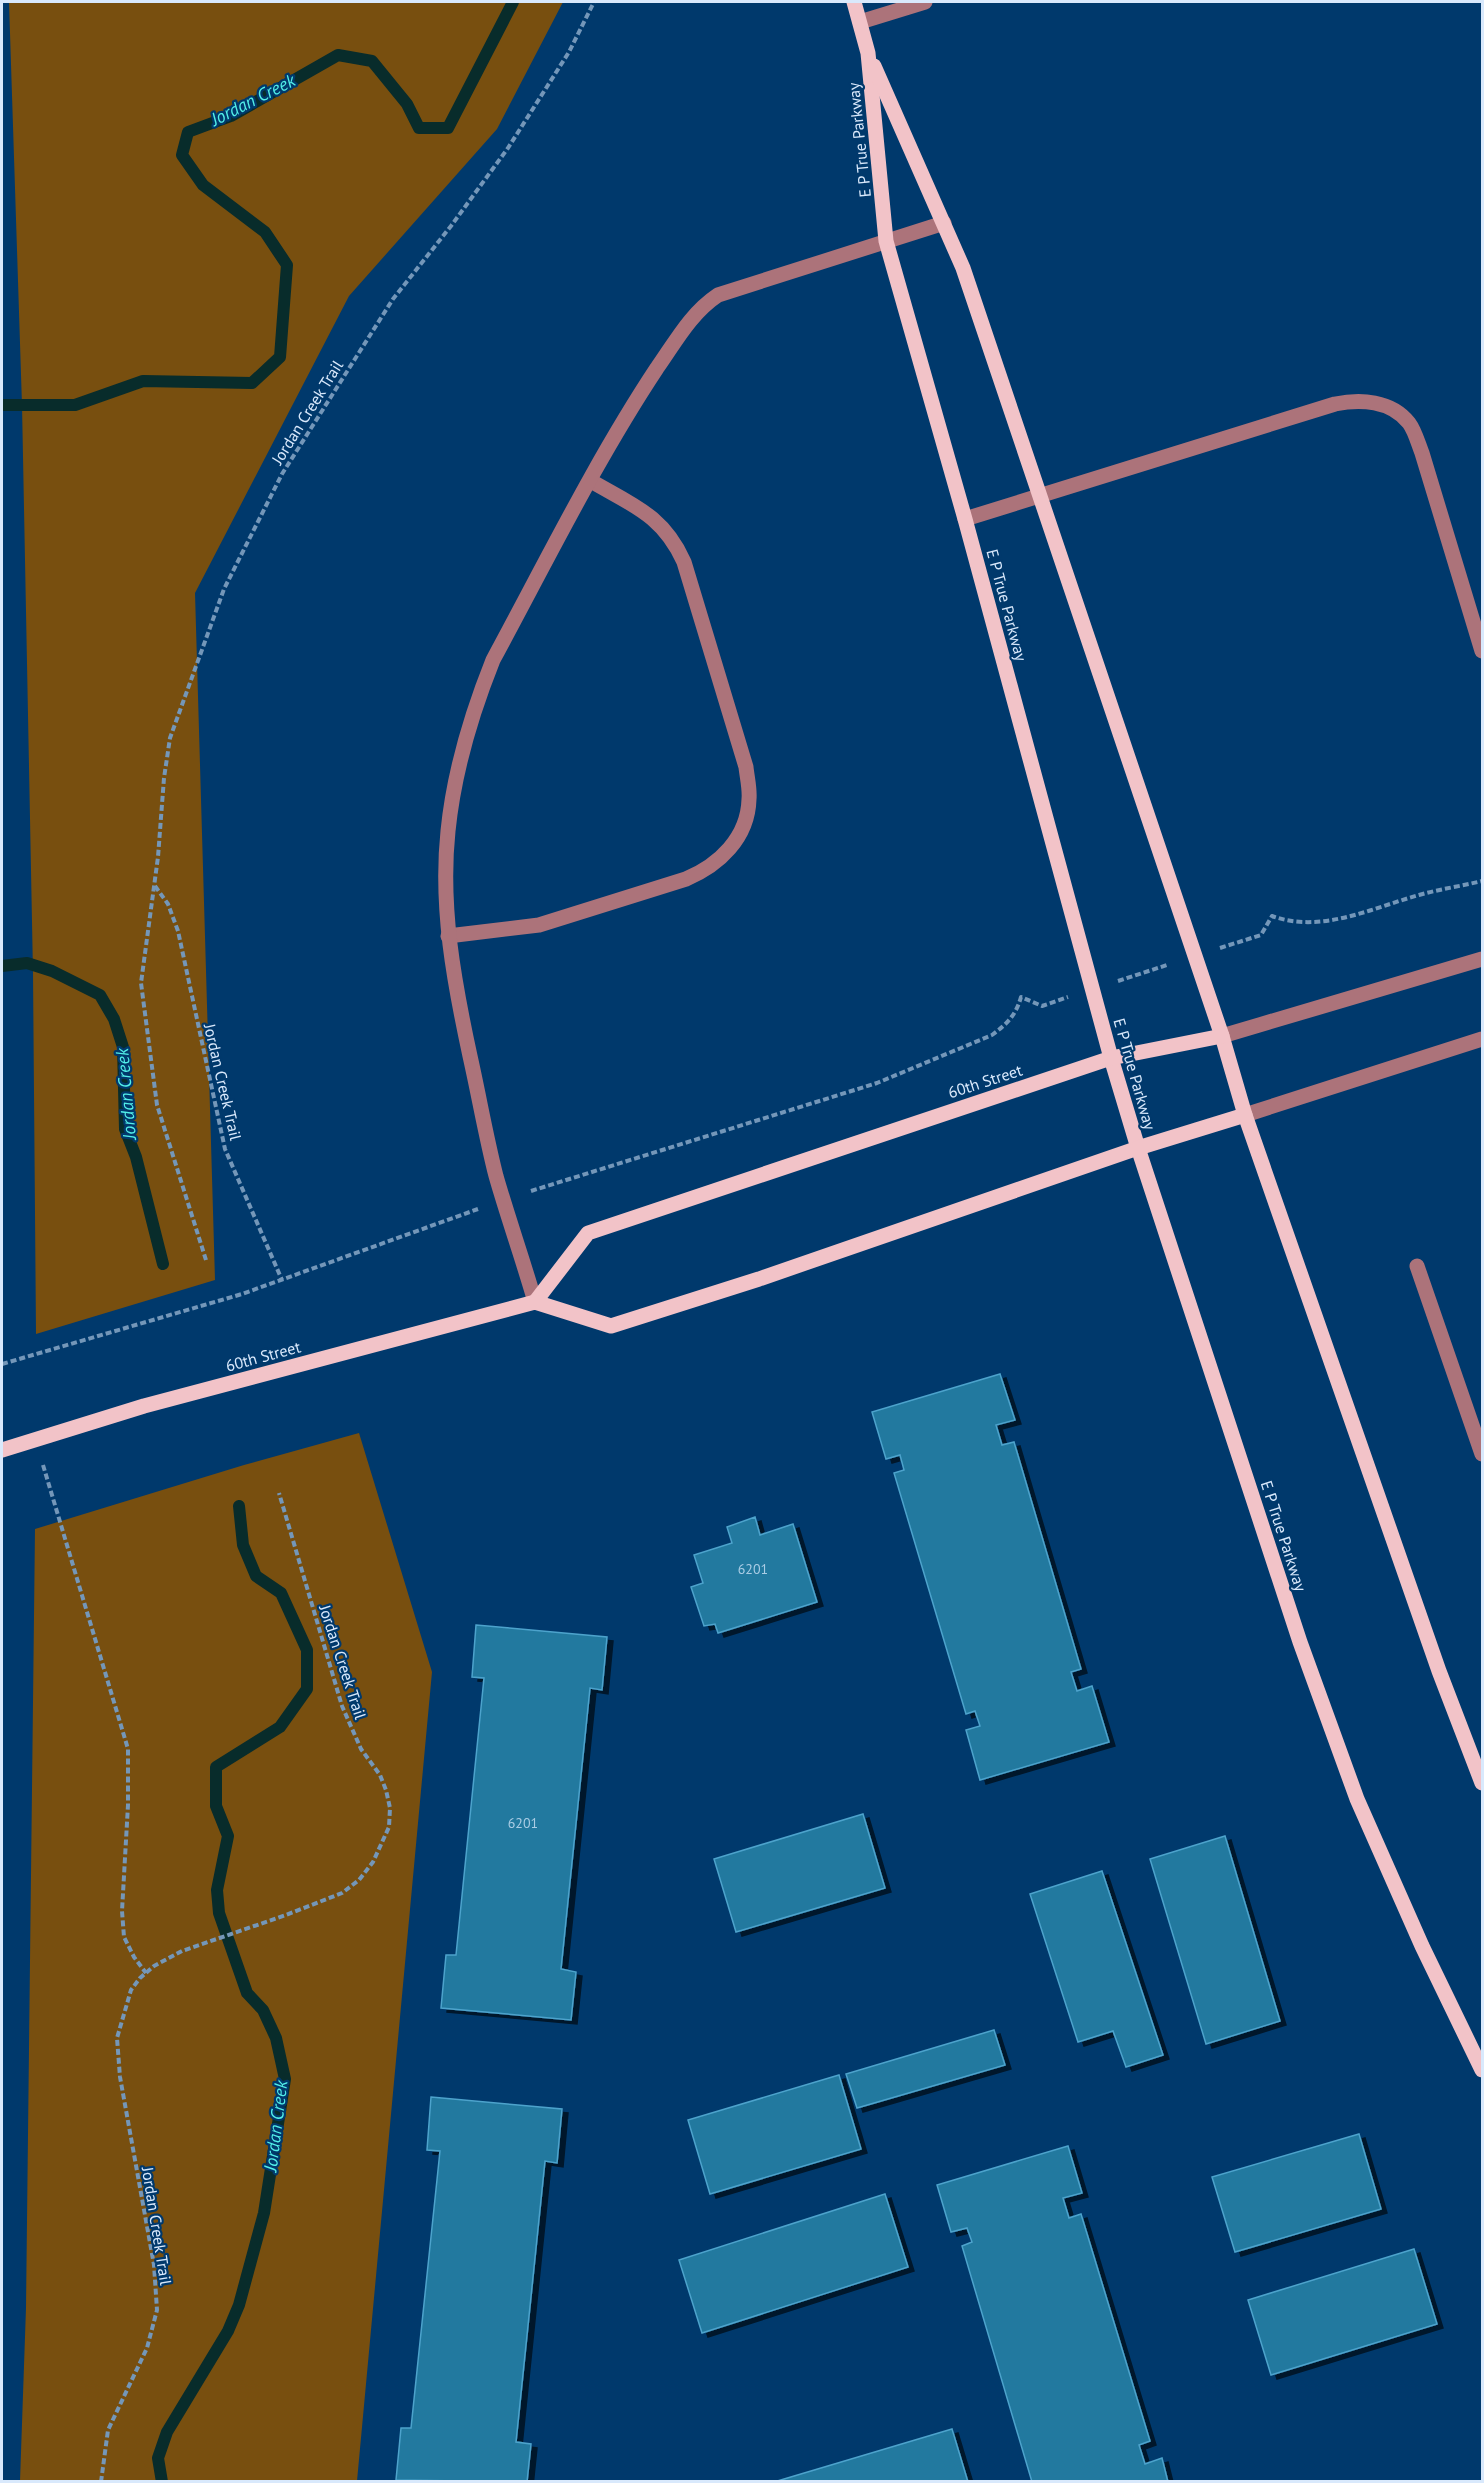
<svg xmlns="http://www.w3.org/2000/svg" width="1484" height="2483" viewBox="0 0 1484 2483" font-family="'PT Sans',sans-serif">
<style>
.green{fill:#784f0f}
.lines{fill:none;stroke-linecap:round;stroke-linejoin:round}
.stream{stroke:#082c2b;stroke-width:12}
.building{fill:#21799f;stroke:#4da3cc;stroke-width:1.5;filter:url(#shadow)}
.path{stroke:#7497b9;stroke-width:4;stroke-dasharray:6 3;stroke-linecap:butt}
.minor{stroke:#ac737a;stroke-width:15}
.major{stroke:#f2c3c8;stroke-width:15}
.labels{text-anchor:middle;stroke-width:4.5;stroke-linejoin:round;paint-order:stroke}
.number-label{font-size:14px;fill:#abcde5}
.street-label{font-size:16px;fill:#d9e9fc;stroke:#00396c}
.water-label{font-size:18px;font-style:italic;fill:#52efe9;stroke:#00396c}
</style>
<defs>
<filter id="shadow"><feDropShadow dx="6" dy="4" stdDeviation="0" flood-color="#0009"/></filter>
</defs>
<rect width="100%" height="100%" fill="#00396c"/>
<g class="green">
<path d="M9 2H563L497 129 349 296 195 593 215 1280 36 1334 33 973 22 405Z"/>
<path d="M359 1433 432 1672 357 2481H20L26 2308 35 1529 244 1465Z"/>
</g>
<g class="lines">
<g class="stream">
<path d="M2 405H75L143 381 252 383 280 357 287 265 265 232 203 185 182 155 188 132 231 116 338 55 372 61 407 104 419 128H448L513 2"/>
<path d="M2 966 27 963 52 971 100 995 114 1019 123 1047 125 1129 136 1157 163 1264"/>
<path d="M162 2482 158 2458 167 2432 228 2331 239 2305 264 2213 285 2079 276 2038 263 2010 247 1993 219 1913 217 1890 228 1836 216 1806V1767L280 1727 307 1689V1650L281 1593 256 1576 243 1545 239 1506"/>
</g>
</g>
<g class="building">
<path d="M1000 1374 1015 1420 996 1425 1002 1445 1014 1442 1081 1669 1071 1672 1077 1691 1092 1686 1109 1742 980 1780 966 1730 980 1726 975 1711 966 1714 894 1473 904 1470 900 1455 886 1459 872 1412Z"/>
<path d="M755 1517 760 1535 793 1524 817 1602 718 1633 715 1624 704 1626 691 1587 703 1583 694 1555 732 1543 727 1527Z"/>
<path d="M476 1625 607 1637 602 1690 590 1688 561 1969 576 1972 571 2020 441 2008 446 1955H456L484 1678 472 1677Z"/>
<path d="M863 1814 885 1888 736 1932 714 1859Z"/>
<path d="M1225 1836 1280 2021 1206 2044 1150 1859Z"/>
<path d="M1102 1871 1163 2055 1126 2067 1113 2031 1078 2042 1030 1894Z"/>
<path d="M994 2030 1005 2065 857 2108 846 2074Z"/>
<path d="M839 2075 861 2149 710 2194 688 2120Z"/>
<path d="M431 2097 562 2109 557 2163 545 2161 516 2442 531 2444 527 2482 396 2480 401 2428H411L440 2151 427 2150Z"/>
<path d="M1359 2134 1381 2209 1235 2252 1212 2177Z"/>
<path d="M1068 2146 1082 2193 1063 2198 1069 2218 1081 2214 1150 2441 1139 2445 1145 2464 1162 2458 1168 2482H1032L962 2246 972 2242 967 2228 951 2232 937 2185Z"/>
<path d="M885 2194 908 2267 702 2333 679 2260Z"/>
<path d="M1414 2249 1437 2324 1271 2375 1248 2300Z"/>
<path d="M952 2429 968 2482H774Z"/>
</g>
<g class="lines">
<g class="path">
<path d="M155 886 168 904 178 931 225 1149 282 1280"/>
<path d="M1220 948 1261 935 1272 916C1321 934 1372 908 1419 895 1440 889 1462 886 1482 881"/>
<path d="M1118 981 1167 965"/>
<path d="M531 1191 877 1083 992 1035C1007 1024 1016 1015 1021 997L1042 1006 1068 997"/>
<path d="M206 1260 157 1105 141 983 158 857 164 778 170 738 224 589 282 474 393 299 451 226 508 148 569 52 594 2"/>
<path d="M2 1364 242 1294 478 1209"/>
<path d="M43 1465 128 1749V1805L122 1911 124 1937 134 1957 146 1973"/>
<path d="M101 2482 108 2430 147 2348 157 2310 154 2265 120 2077 117 2038 131 1990 140 1978 154 1966 182 1951 286 1915 342 1893 359 1880 373 1862 389 1827 390 1808 386 1790 380 1775 361 1749 342 1706 279 1493"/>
</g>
<g class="minor">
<path d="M860 22 925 2"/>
<path d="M965 519 1335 404C1360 399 1391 400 1409 423 1415 431 1418 443 1422 453L1482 651"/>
<path d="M448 936 539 925 686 879C719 865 748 838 749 799 750 789 747 777 746 767L684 562C663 515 632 505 591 481"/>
<path d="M1222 1036 1482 959"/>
<path d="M1245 1115 1482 1039"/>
<path d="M1417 1266 1482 1454"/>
<path d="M535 1302C523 1260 508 1218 496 1176 486 1137 479 1096 470 1056 454 982 440 907 448 831 454 771 471 715 493 660 546 562 596 460 657 368 676 341 691 313 718 295L944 223"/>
</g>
<g class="major">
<path d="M854 2 868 53 886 241 965 519 1111 1058 1138 1148 1300 1642 1357 1799 1422 1946 1482 2070"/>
<path d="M874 66 963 268 1222 1036 1245 1115 1439 1671 1482 1783"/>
<path d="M535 1302 588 1233 1111 1058 1222 1036"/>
<path d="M2 1450 144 1406 535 1302 611 1326 759 1279 1138 1148 1245 1115"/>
</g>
</g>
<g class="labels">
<g class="number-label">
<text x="753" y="1574">6201</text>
<text x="523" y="1828">6201</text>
</g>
<g class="street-label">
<text transform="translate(859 140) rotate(-96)" y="6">E P True Parkway</text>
<text transform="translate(307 412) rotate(-58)" y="6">Jordan Creek Trail</text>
<text transform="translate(1007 605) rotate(75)" y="6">E P True Parkway</text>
<text transform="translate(1135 1074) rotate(74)" y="6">E P True Parkway</text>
<text transform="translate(985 1081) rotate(-18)" y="6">60th Street</text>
<text transform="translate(223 1082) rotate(77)" y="6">Jordan Creek Trail</text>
<text transform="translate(263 1356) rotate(-15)" y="6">60th Street</text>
<text transform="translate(1284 1536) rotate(72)" y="6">E P True Parkway</text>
<text transform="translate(343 1662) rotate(72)" y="6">Jordan Creek Trail</text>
<text transform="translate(157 2226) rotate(81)" y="6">Jordan Creek Trail</text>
</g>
<g class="water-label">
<text transform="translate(253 100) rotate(-27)" y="6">Jordan Creek</text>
<text transform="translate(126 1094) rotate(-95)" y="6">Jordan Creek</text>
<text transform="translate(276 2126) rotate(-83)" y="6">Jordan Creek</text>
</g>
</g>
<rect width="1484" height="2483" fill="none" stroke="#d9e9fc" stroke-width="6"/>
</svg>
